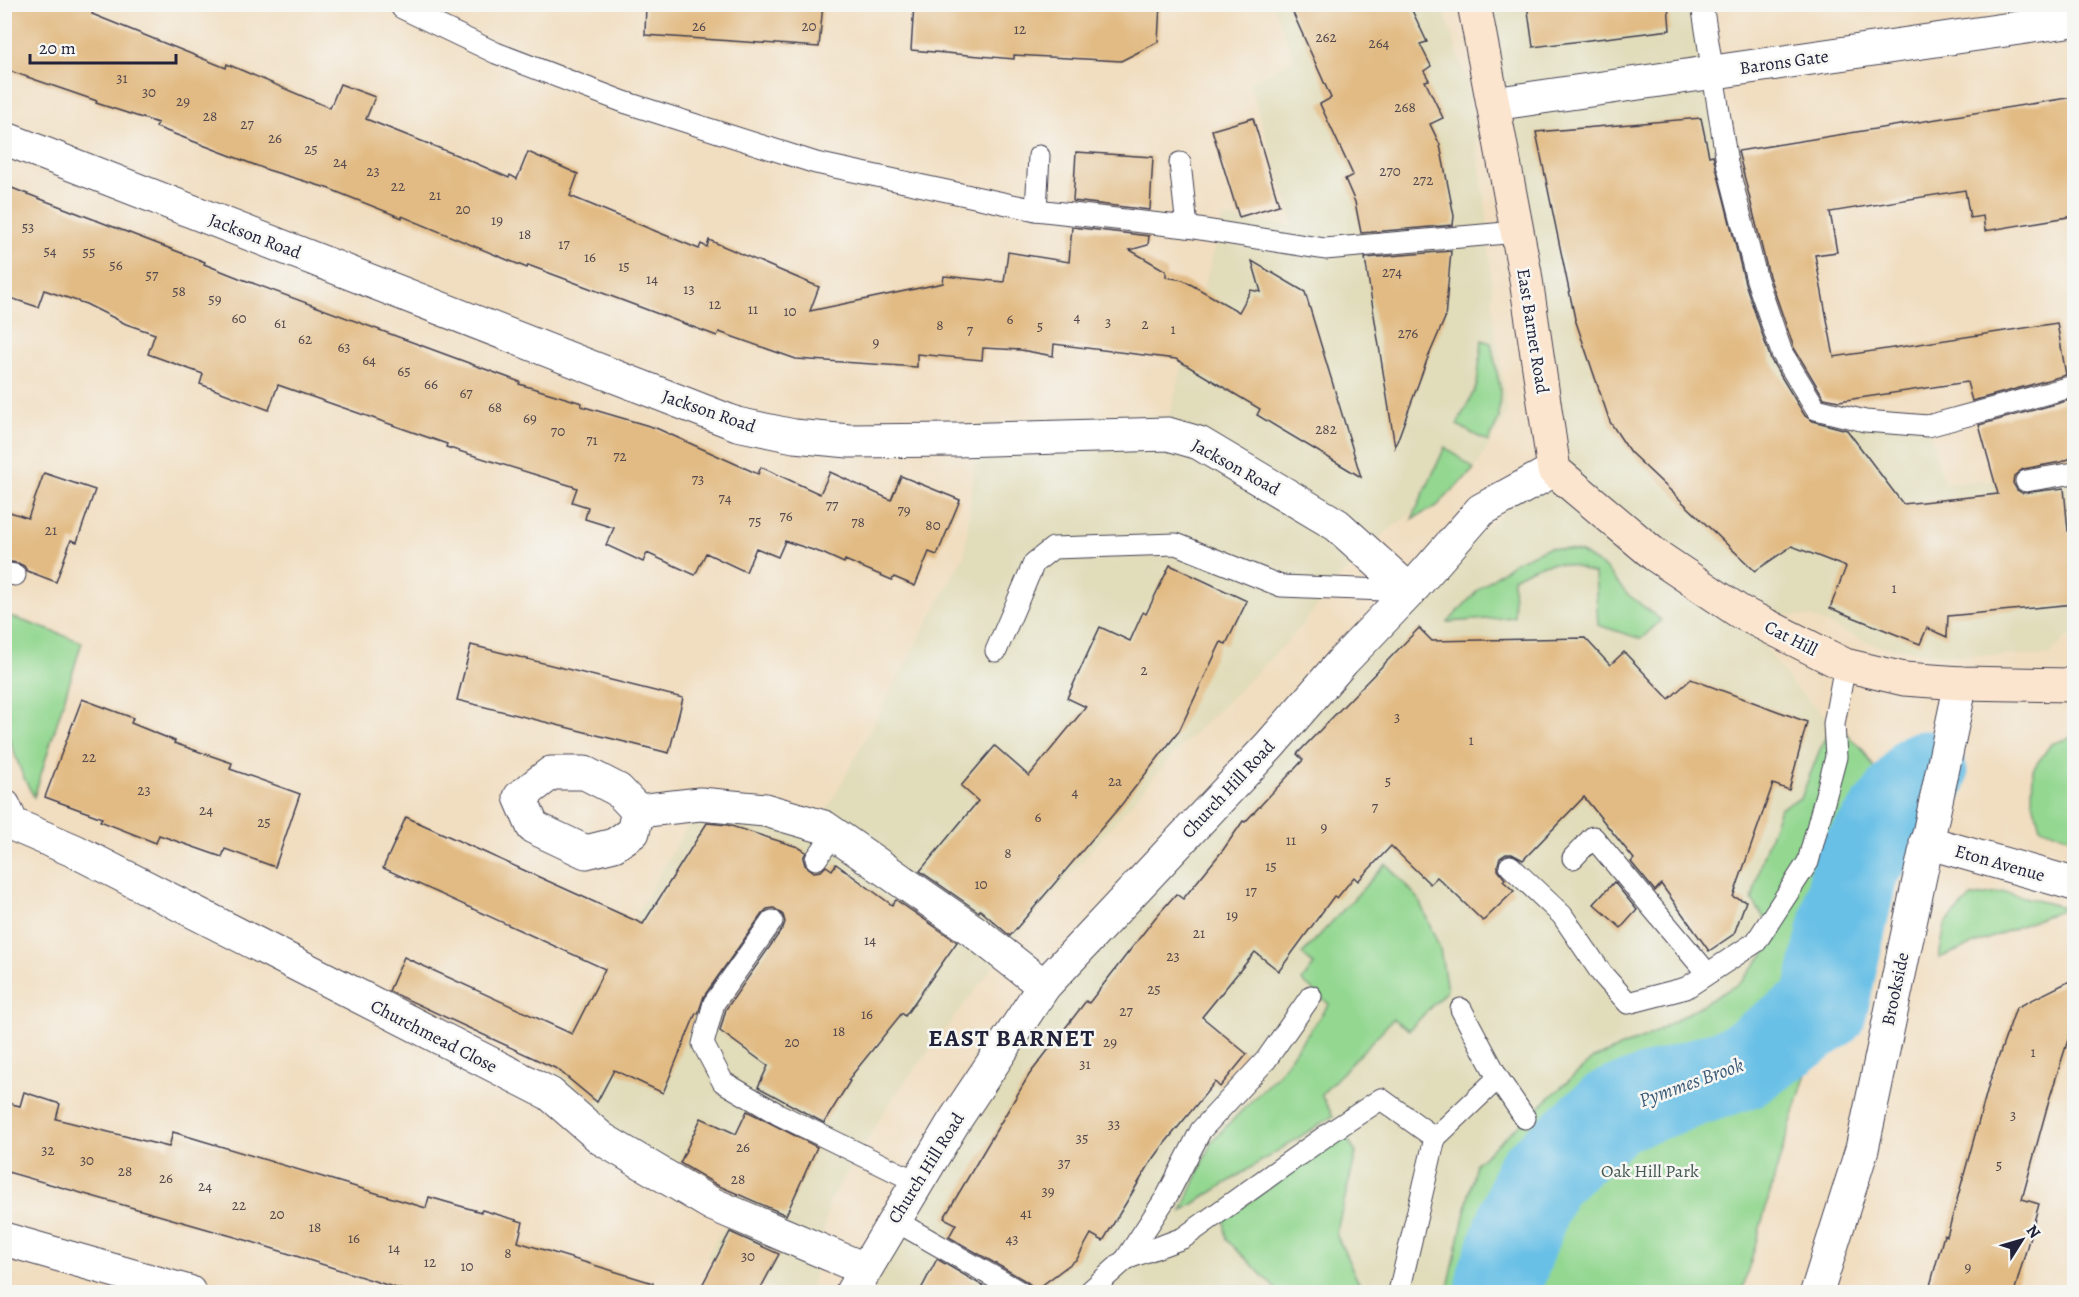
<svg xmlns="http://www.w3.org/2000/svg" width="2079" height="1297" viewBox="0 0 2079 1297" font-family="Alegreya,serif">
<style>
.built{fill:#e1dcba}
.green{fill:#93d790;stroke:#5a7c66;stroke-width:1.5}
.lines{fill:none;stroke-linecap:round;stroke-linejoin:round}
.river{stroke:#69c0e6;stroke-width:87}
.building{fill:#e2bb84}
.service-casing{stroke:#413e4f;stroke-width:23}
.minor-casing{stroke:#413e4f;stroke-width:35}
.tertiary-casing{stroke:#413e4f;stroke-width:35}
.secondary-casing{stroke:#413e4f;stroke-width:35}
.service{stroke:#fff;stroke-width:21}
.minor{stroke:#fff;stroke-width:33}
.tertiary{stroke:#fff;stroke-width:33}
.secondary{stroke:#fbe5cf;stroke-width:33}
.labels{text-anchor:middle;stroke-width:5;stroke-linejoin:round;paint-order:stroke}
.number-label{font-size:15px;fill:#52484d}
.street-label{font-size:18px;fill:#22223b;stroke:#f6f6f2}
.park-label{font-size:18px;fill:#445854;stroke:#f6f6f2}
.water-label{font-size:20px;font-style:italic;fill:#3b5977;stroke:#f6f6f2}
.district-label{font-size:24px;font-weight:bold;letter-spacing:1.5px;fill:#22223b;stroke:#f6f6f2}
</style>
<rect width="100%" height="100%" fill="#f6f6f2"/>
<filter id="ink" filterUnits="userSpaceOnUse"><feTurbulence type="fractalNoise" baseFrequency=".0167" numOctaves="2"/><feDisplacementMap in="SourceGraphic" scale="12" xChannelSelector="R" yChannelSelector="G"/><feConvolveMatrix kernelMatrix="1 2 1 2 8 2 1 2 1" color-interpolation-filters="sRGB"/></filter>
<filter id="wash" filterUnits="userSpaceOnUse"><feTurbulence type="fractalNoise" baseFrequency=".008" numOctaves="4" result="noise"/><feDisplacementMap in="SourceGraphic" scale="24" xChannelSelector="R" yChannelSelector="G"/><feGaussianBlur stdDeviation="1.35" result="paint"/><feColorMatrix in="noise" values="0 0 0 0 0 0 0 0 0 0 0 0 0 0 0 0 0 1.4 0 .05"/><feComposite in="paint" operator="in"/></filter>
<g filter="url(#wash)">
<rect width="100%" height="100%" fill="#f1dec1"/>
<g class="built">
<path d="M1273 5H1442L1468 85 1487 215 1494 321 1508 413 1476 467 1386 532 1340 577 1295 634 1171 757 1010 945 892 1099 830 1201 810 1292H775L706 1257 728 1221 551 1090 579 1014 700 804 819 825 965 553 978 425 1104 415 1169 416 1223 217 1294 226 1249 83 1294 59Z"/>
<path d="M1474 5H1702L1757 280 1816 409 1928 426 1944 483 1992 481 2074 459V637H2067L2048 656 1946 655 1877 646 1810 617 1740 612 1793 686 1834 724 1820 749 1801 798 1780 808 1752 900 1779 938 1740 983 1648 1036 1593 1059 1476 1163 1447 1292H869L1044 986 1410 591 1554 470Z"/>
</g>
<g class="green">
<path d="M1482 340 1491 343 1500 387 1499 419 1488 442 1457 425 1477 385Z"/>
<path d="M1445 447 1474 469 1437 506 1412 519Z"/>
<path d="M1549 547 1580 552 1605 568 1626 593 1661 620 1641 639 1598 625 1595 574C1560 559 1547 559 1513 578L1514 617 1448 622 1480 588 1515 562Z"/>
<path d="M4 614 82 642 34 797 23 776 5 728Z"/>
<path d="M1834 724 1862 748 1886 787 1882 825 1778 1165 1742 1292H1447L1476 1163 1593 1059 1648 1036 1740 983 1778 938 1752 900 1761 862 1780 808 1801 798 1820 749Z"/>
<path d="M2074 736V839L2040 827 2032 799 2033 769 2051 744Z"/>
<path d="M1386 864 1418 898 1440 949 1447 990 1409 1030 1393 1019 1321 1095 1333 1116 1182 1211 1212 1141 1279 1073 1329 1004 1302 981 1314 965 1302 954Z"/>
<path d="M2005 892 2066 908 1939 958 1945 924 1971 897Z"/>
<path d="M1345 1134 1356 1153 1336 1234 1363 1292H1279L1227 1240 1224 1220Z"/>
</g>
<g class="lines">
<path class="river" d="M1500 1292V1279L1537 1178 1613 1111 1743 1066 1824 1009 1856 865 1924 774"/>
</g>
<g id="blocks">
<g class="building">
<path d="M4 4H96L92 14 226 68 227 64 330 108 340 84 375 97 366 119 464 158 509 178 510 175 517 179 528 152 578 174 570 196 699 249 701 244 707 247 709 240 819 287 810 311 943 283 944 276 1004 282 1008 252 1069 262 1072 227 1149 236 1148 245 1130 250 1166 271V277L1183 280 1239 312 1251 290 1261 292 1252 261 1305 292 1361 477 1257 415 1260 409 1176 359 1054 344 1053 356 1021 350 983 348 982 360 917 354V367L796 359 719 332 717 336 528 265 527 268 402 216V218L327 188 268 170 156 127 158 123 96 103 97 101 4 69Z"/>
<path d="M646 4H823L819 47 645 35Z"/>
<path d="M914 4H1160L1158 42 1121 61 1014 55V59L911 50Z"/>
<path d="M1289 4H1409L1427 42 1420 44 1431 66 1424 71 1429 80 1425 81 1443 118 1430 124 1440 145 1454 216 1453 225 1361 233 1355 202 1345 179 1353 175 1320 104 1331 98Z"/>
<path d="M1527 4H1668L1670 30 1533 47Z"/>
<path d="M2074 97V216L1985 231 1983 216 1970 218 1965 190 1830 212 1837 252 1815 255 1834 357 2057 323 2066 375 1972 401 1967 382 1839 401 1824 398 1794 348 1769 276 1738 151Z"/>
<path d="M1253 118 1279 205 1239 217 1212 130Z"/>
<path d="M1701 118 1709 156 1713 155 1745 283 1771 360 1805 416 1813 421 1847 430 1903 504 1998 494 1979 425 2070 400 2074 428V457L2061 462 2023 469 2014 476 2013 483 2017 490 2022 493 2064 488 2068 531H2074V604L1948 616 1947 637 1927 628 1920 644 1830 608 1846 567 1792 546 1755 571 1630 452 1610 422 1575 319 1536 132Z"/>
<path d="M1076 152 1153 157 1150 210 1073 201Z"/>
<path d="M4 185 205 262 204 264 239 278 520 382 519 384 582 403 581 406 656 428 758 474 761 467 820 494 830 472 891 500 901 476 960 500 937 555 929 552 915 586 894 577 892 580 845 560 844 563 822 553 785 541 778 557 756 548 746 572 706 553 695 575 647 553 643 562 606 545 614 528 585 519 588 507 572 502 577 488 572 486 446 447 447 444 278 385 269 410 200 384 203 374 148 354 155 334 126 324 86 304 44 290 38 307 4 296Z"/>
<path d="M1451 251 1445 318 1427 360 1395 447 1365 258Z"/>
<path d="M44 473 95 490 77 542 71 540 56 582 27 571 24 566 18 563 4 561V510L28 518Z"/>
<path d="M1170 565 1247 601 1226 644 1221 642 1179 731 1122 804 1010 936 980 910 979 912 920 871 978 801 961 786 995 746 1029 776 1086 707 1067 698 1100 627 1130 641 1143 612 1146 614Z"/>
<path d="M1419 628 1432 641 1585 638 1610 665 1624 652 1669 699 1691 679 1807 722 1789 790 1773 784 1733 897 1746 901 1734 934 1709 951 1661 884 1655 891 1631 862 1634 859 1584 797 1523 860 1512 854H1506L1500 858 1498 864V870L1505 879 1503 881 1514 891 1483 921 1437 877 1430 884 1391 846 1358 881 1354 877 1337 898 1334 896 1279 971 1255 952 1202 1017 1247 1054 1220 1087 1215 1082 1165 1143 1149 1165 1103 1241 1091 1234 1077 1259 1033 1292 1031 1285 1026 1281 949 1237 956 1224 944 1218 1029 1075 1086 1001 1089 1003 1155 918 1176 894 1183 899 1223 850 1243 821 1245 822 1303 760 1297 754Z"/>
<path d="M471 645 683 698 669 753 457 700Z"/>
<path d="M82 699 133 718 131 723 175 741 174 743 232 763 230 769 300 794 275 867 225 849 222 857 159 835 156 843 100 821 102 818 45 797Z"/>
<path d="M406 817 643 924 707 823 728 825 798 847 806 852 803 858 805 865 814 872 821 871 826 866 832 870 836 864 892 905 896 900 957 942 905 1016 902 1013 848 1080 850 1081 824 1123 758 1087 768 1066 720 1031 726 1009 783 928 785 922 783 915 774 908 767 909 762 914 704 996 698 1014 696 1013 663 1093 614 1070 597 1102 557 1069 389 991 404 957 572 1034 605 969 383 868Z"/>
<path d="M1614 882 1637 910 1621 928 1594 904Z"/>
<path d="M2074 979V1021L2049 1100 2022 1199 2039 1204 2014 1293H1928L1944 1235 1947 1236 1989 1084 2016 1008Z"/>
<path d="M24 1092 60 1104 56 1119 169 1147 173 1132 426 1208 429 1197 481 1212 482 1210 523 1222 518 1242 653 1283 652 1293H412L249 1241 4 1171V1102L20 1106Z"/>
<path d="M747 1111 817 1147 786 1215 717 1185 680 1163 701 1118 736 1134Z"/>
<path d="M730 1232 779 1254 758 1293H698Z"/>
<path d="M937 1259 995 1293H919Z"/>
</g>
</g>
</g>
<g filter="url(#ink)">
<use href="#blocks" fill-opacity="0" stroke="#413e4f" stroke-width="1.5"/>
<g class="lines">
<g class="service-casing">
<g id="service">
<path d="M400 4 402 8 496 53 624 102 816 163 1036 210 1187 227 1325 249 1517 232"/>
<path d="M1702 4 1727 163 1757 280 1782 353 1816 409 1865 421 1928 426 2074 386"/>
<path d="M1180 163 1187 227"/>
<path d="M1036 210 1039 156"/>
<path d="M2026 481 2074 473"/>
<path d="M4 573 15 575"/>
<path d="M996 651 1034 563 1053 548 1176 544 1281 586 1410 591"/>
<path d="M1573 858 1593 837 1707 973"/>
<path d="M816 859 834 834"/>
<path d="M1510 866 1562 915 1602 974 1628 1003 1686 988 1756 942 1808 862 1836 757 1834 724 1845 665"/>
<path d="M772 921 714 1003 703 1044 723 1082 778 1114 917 1182"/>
<path d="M1498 1078 1525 1118"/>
<path d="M894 1220 1020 1292"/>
<path d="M1126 1259 1183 1238 1331 1132 1381 1099 1435 1138 1498 1078 1461 1009"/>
<path d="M1089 1292 1126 1259 1167 1196 1201 1130 1266 1060 1311 996"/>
<path d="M1399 1292 1435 1138"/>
</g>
</g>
<g class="minor-casing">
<g id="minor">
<path d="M1493 104 2074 20"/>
<path d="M4 138 737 424 794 436 849 441 956 440 1168 434 1199 443 1337 525 1410 591"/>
<path d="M551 773H585L618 790 638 811 633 832 614 845 586 852 533 827 520 797Z"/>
<path d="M4 806 12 824 75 851 550 1094 602 1139 712 1204 864 1269"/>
<path d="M638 811 700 804 765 810 824 827 975 932 1044 986"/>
<path d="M1926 842 2074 884"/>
<path d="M4 1239 189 1292"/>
<path d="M1817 1292 1862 1149 1961 683"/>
</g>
</g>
<g class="tertiary-casing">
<path id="tertiary" d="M852 1292 953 1123 1044 986 1270 745 1343 661 1410 591 1481 510 1554 470"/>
</g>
<g class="secondary-casing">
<path id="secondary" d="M1474 4 1525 273 1554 470 1655 555 1740 612 1845 665 1904 679 1961 683 2074 685"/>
</g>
<use href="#service" class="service"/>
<use href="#minor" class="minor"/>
<use href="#tertiary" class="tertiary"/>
<use href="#secondary" class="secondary"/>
</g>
</g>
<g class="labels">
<g class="number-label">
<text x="699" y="31">26</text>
<text x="809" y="31">20</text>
<text x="1020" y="34">12</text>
<text x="1326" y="42">262</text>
<text x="1379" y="48">264</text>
<text x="122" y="83">31</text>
<text x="149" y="97">30</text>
<text x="183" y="106">29</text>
<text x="1405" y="112">268</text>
<text x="210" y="121">28</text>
<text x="247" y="129">27</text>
<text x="275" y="143">26</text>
<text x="311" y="154">25</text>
<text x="340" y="167">24</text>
<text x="373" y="176">23</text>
<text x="1390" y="176">270</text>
<text x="1423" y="185">272</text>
<text x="398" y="191">22</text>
<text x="435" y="200">21</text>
<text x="463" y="214">20</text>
<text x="497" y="225">19</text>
<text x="28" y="232">53</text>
<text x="525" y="239">18</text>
<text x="564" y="249">17</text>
<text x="50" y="256">54</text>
<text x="89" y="257">55</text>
<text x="590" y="262">16</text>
<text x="116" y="270">56</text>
<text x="624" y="271">15</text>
<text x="1392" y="277">274</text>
<text x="152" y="280">57</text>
<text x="652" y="284">14</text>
<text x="689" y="294">13</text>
<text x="179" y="296">58</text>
<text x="215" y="304">59</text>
<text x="715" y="309">12</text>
<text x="753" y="314">11</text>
<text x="790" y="316">10</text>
<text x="1077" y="322">4</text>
<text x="239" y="323">60</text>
<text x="1010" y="324">6</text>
<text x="1108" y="327">3</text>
<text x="280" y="328">61</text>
<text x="1145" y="329">2</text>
<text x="940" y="330">8</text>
<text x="1040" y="331">5</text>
<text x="1173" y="334">1</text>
<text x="970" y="335">7</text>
<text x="1408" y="338">276</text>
<text x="305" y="344">62</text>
<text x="876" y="347">9</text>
<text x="344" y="352">63</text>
<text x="369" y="365">64</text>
<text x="404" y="376">65</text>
<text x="431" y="389">66</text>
<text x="466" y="398">67</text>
<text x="495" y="412">68</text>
<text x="530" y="423">69</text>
<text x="1326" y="434">282</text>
<text x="558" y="436">70</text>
<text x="592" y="445">71</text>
<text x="620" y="461">72</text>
<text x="698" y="484">73</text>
<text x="725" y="503">74</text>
<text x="832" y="510">77</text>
<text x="904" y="515">79</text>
<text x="786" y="521">76</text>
<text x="755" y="526">75</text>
<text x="858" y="527">78</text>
<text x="933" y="530">80</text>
<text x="51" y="535">21</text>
<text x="1894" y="593">1</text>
<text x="1144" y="675">2</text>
<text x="1397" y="722">3</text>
<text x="1471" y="745">1</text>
<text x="89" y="762">22</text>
<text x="1115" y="786">2a</text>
<text x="1388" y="786">5</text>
<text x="144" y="795">23</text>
<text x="1075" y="797">4</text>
<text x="1375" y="812">7</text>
<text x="206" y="815">24</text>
<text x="1038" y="822">6</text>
<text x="264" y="827">25</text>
<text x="1324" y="832">9</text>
<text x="1291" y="845">11</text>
<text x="1008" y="858">8</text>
<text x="1271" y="871">15</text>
<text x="981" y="889">10</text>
<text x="1251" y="896">17</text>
<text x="1232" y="920">19</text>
<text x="1199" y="938">21</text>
<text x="870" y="945">14</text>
<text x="1173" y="961">23</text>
<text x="1154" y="994">25</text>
<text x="1126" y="1016">27</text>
<text x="867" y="1019">16</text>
<text x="839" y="1036">18</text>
<text x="792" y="1047">20</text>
<text x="1110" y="1047">29</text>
<text x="2033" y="1057">1</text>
<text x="1085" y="1069">31</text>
<text x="2013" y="1120">3</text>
<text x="1114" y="1129">33</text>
<text x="1082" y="1143">35</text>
<text x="743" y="1152">26</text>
<text x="48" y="1155">32</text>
<text x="87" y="1165">30</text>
<text x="1064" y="1168">37</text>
<text x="1999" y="1170">5</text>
<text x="125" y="1176">28</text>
<text x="166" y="1183">26</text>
<text x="738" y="1184">28</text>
<text x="205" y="1191">24</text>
<text x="1048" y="1196">39</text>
<text x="239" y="1210">22</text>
<text x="1026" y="1218">41</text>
<text x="277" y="1219">20</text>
<text x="315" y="1232">18</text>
<text x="354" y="1243">16</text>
<text x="1012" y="1244">43</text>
<text x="394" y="1253">14</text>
<text x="508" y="1258">8</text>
<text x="748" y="1261">30</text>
<text x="430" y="1267">12</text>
<text x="467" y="1271">10</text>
<text x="1968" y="1272">9</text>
</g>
<g class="street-label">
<text transform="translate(1784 62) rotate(-8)" y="6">Barons Gate</text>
<text transform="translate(255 236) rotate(21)" y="6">Jackson Road</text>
<text transform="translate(1533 331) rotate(81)" y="6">East Barnet Road</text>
<text transform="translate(709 411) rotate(19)" y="6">Jackson Road</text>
<text transform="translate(1236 467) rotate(29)" y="6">Jackson Road</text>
<text transform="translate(1791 638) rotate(27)" y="6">Cat Hill</text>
<text transform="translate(1228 789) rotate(-47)" y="6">Church Hill Road</text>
<text transform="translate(2000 863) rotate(16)" y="6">Eton Avenue</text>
<text transform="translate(1895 989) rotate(-78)" y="6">Brookside</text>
<text transform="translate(434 1036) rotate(27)" y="6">Churchmead Close</text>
<text transform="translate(926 1168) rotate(-58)" y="6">Church Hill Road</text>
</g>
<g class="park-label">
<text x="1650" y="1177">Oak Hill Park</text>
</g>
<g class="water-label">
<text transform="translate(1691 1082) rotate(-20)" y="7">Pymmes Brook</text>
</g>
<g class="district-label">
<text x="1012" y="1046">EAST BARNET</text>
</g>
</g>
<rect width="2079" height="1297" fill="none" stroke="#f6f6f2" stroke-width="24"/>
<g transform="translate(2022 1240) rotate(53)" stroke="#f6f6f2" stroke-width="4.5" paint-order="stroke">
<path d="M0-4.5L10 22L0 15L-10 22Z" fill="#22223b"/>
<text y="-9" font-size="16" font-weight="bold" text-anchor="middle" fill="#22223b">N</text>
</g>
<path d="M30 54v9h146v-9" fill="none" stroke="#22223b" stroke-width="3"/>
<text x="39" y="54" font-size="18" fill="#22223b" stroke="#f6f6f2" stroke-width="4.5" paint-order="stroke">20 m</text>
</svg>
